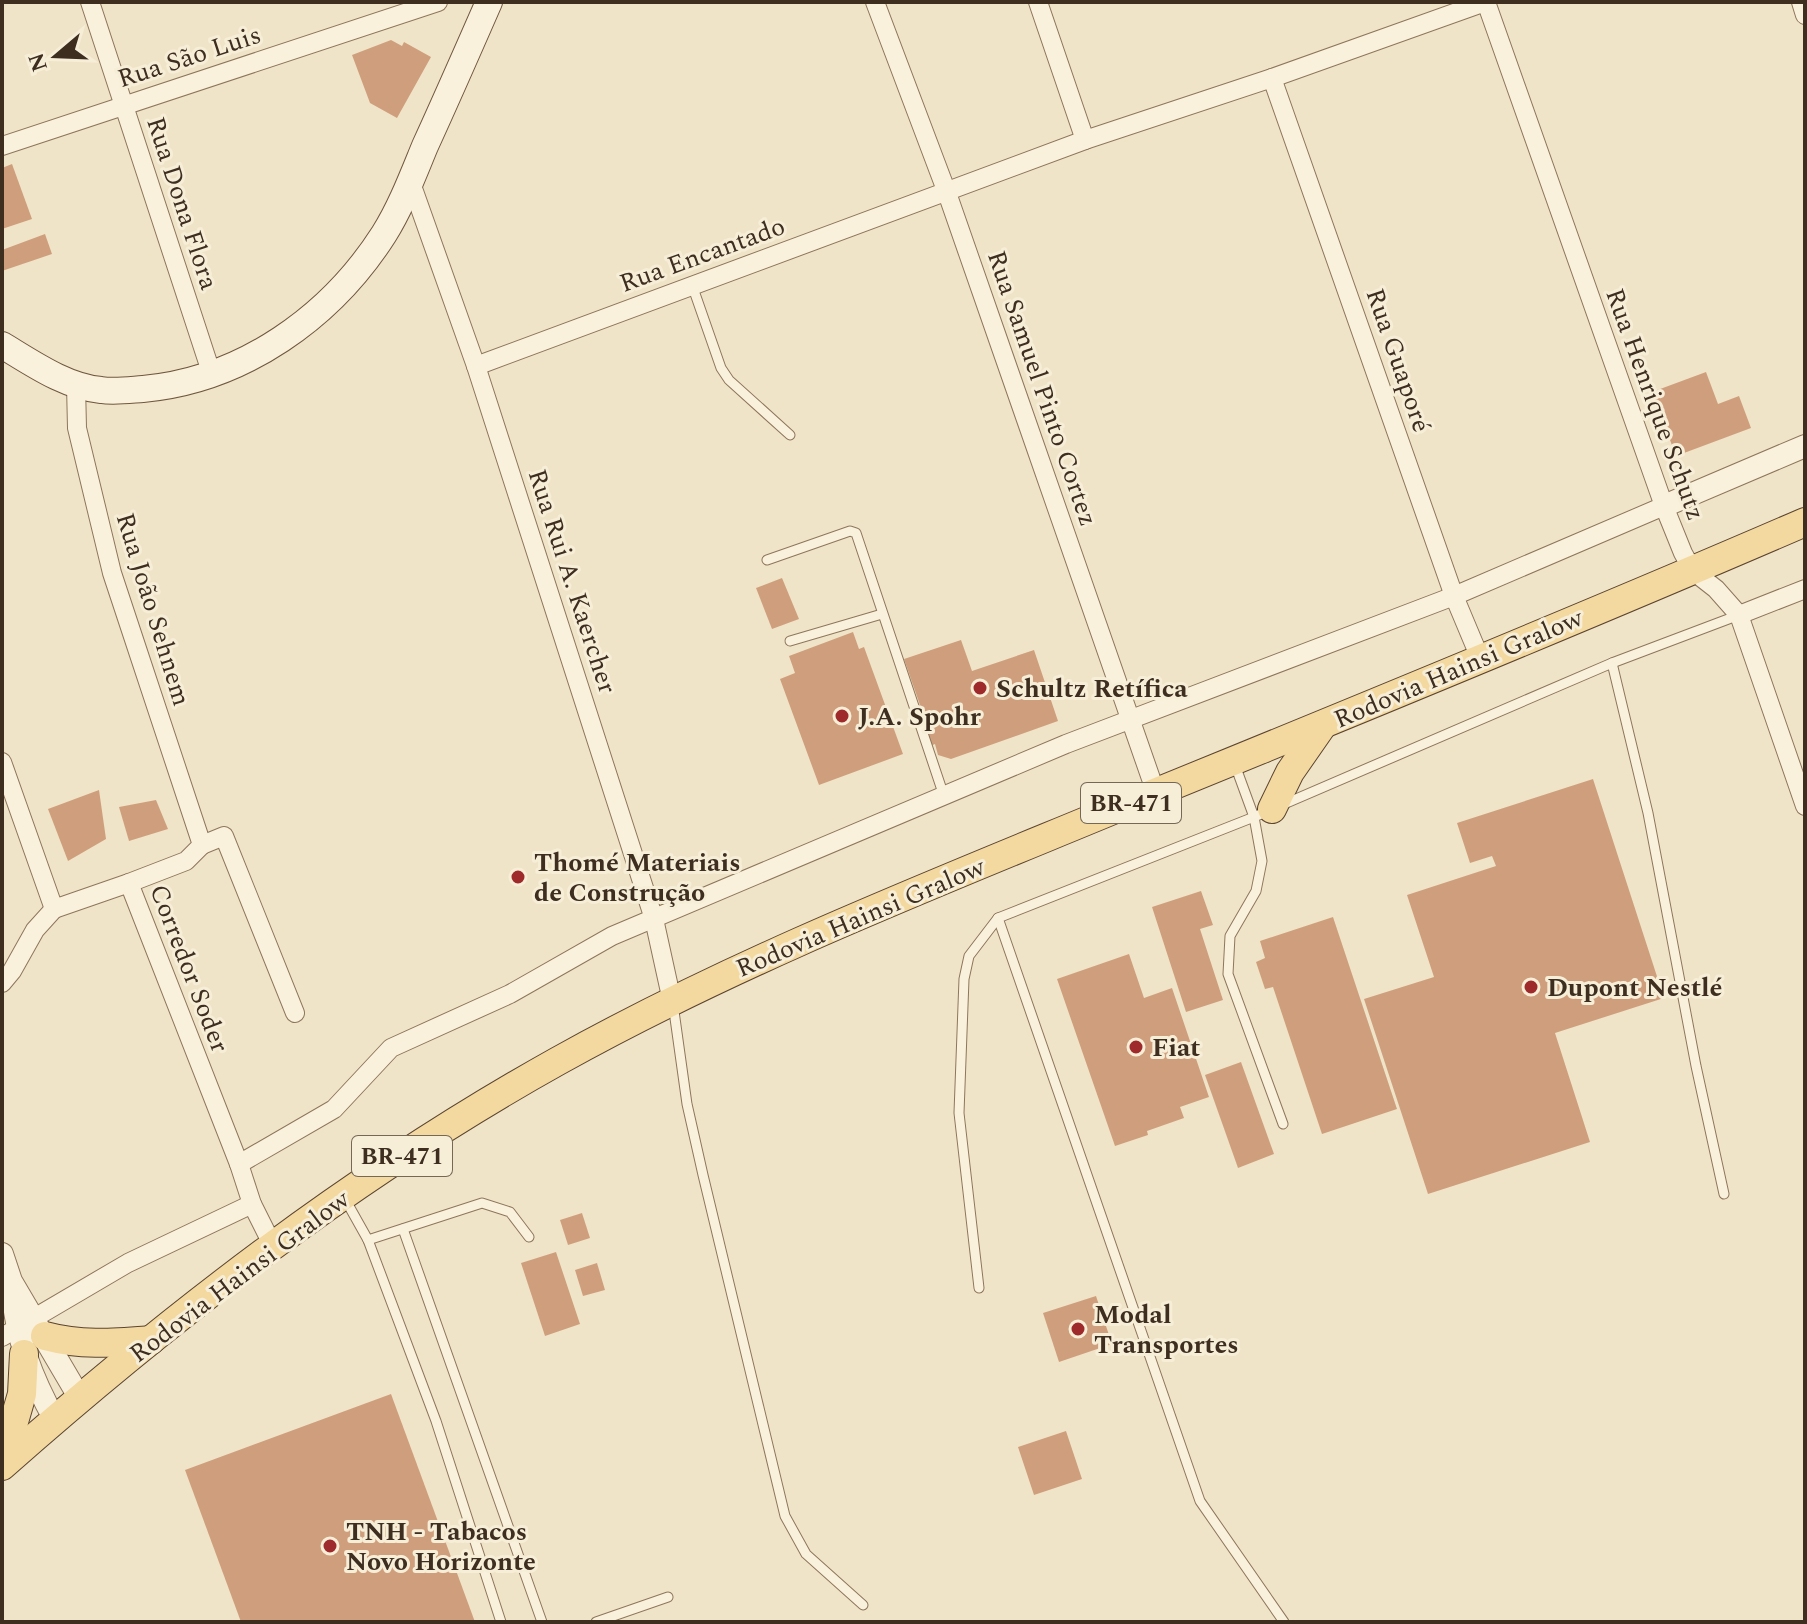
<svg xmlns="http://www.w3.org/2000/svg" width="1807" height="1624" viewBox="0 0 1807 1624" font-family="Spectral,serif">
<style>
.building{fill:#cf9f7d}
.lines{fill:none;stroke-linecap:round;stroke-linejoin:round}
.service-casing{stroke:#8d765c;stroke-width:11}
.minor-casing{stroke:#8d765c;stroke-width:20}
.tertiary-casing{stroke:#8d765c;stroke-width:24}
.secondary-casing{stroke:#6f573f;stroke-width:28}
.primary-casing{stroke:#5b4430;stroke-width:30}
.service{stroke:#faf1dc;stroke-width:9}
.minor{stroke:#faf1dc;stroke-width:18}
.tertiary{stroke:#faf1dc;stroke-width:22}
.secondary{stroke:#faf1dc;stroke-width:26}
.primary{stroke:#f3d9a0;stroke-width:28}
.poi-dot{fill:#9e2a2b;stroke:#f7eed8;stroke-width:3}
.labels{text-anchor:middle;stroke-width:6;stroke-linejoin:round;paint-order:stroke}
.shield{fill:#f7eed8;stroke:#756857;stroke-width:2}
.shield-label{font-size:24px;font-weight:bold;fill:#3d2e20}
.street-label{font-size:26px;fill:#3d2e20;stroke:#f7eed8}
.poi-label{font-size:26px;font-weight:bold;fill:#3d2e20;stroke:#f7eed8;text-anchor:start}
</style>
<rect width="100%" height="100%" fill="#f0e4c8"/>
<g class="building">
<path d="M391 40 402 46 404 42 431 57 397 118 370 103 352 55Z"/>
<path d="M12 164 32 219 2 229V168Z"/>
<path d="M45 234 52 254 2 271V250Z"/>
<path d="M1706 372 1718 404 1739 396 1751 428 1676 456 1652 392Z"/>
<path d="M782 578 799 619 772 629 756 588Z"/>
<path d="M853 632 859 649 864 647 903 754 819 785 780 679 795 673 789 656Z"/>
<path d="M961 640 972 671 1034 650 1058 721 951 759 938 755 935 744 925 748 911 709 920 705 904 659Z"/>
<path d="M1593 779 1664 998 1555 1033 1590 1142 1428 1194 1364 999 1434 977 1407 895 1496 866 1492 856 1470 863 1457 823Z"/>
<path d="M99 790 106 839 68 861 48 809Z"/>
<path d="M156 800 168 829 129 841 119 807Z"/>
<path d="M1201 891 1213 925 1200 929 1223 1000 1186 1012 1152 907Z"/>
<path d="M1333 917 1397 1109 1322 1134 1273 987 1265 989 1256 962 1265 958 1260 941Z"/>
<path d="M1129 954 1144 998 1172 988 1209 1097 1180 1107 1184 1118 1147 1131 1148 1135 1115 1146 1057 979Z"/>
<path d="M1241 1062 1274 1154 1238 1168 1205 1075Z"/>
<path d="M582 1213 590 1238 568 1245 560 1220Z"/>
<path d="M556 1252 580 1324 545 1336 521 1263Z"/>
<path d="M597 1263 605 1290 583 1296 575 1270Z"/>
<path d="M1096 1296 1112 1344 1059 1362 1043 1313Z"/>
<path d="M391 1394 475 1622H241L185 1470Z"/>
<path d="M1066 1431 1082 1479 1034 1495 1018 1447Z"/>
</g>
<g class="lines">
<g class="service-casing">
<g id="service">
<path d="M692 285 721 368 729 380 790 435"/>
<path d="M767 560 850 531 856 533 944 796"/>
<path d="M790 641 882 614"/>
<path d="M1612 663 1648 813 1696 1066 1724 1194"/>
<path d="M1235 765 1254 817 1262 861 1256 891 1230 936 1228 974 1283 1124"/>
<path d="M673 1004 687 1104 703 1175 785 1516 806 1554 863 1605"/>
<path d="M345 1199 368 1240 436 1421 501 1622"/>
<path d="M403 1229 542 1622"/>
<path d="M368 1240 482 1203 510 1212 529 1237"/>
<path d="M979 1288 959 1113 964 979 969 956 998 918"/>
<path d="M596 1622 668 1597"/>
<path d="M1284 1622 1200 1501 998 918 1254 817 1612 663 1739 615"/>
</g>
</g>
<g class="minor-casing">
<g id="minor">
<path d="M90 2 212 375"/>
<path d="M875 2 946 190 1156 793"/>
<path d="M1038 2 1085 140"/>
<path d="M1486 2 1664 506 1683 553 1693 571 1716 589 1739 615 1805 806"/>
<path d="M1801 2 1805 15"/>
<path d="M1272 78 1454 596 1480 658"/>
<path d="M2 146 438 2"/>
<path d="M410 180 476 366 654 919 672 1001"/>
<path d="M476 366 1085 140 1272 78 1485 2"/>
<path d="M76 385 77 428 112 573 202 845 186 861 129 883"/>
<path d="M1739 615 1805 589"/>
<path d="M2 762 54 909 129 883 239 1164 252 1204 273 1246"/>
<path d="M202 845 224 836 295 1013"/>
<path d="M2 983 12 971 35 930 54 909"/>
<path d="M239 1164 334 1109 391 1048 510 994 612 936 1066 744 1454 596 1664 506"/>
<path d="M2 1337 128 1263 252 1204"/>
</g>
</g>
<g class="tertiary-casing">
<g id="tertiary">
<path d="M1664 506 1805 446"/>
<path d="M2 1254 11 1281 81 1400"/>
<path d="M12 1290C17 1339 31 1377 55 1420"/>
</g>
</g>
<g class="secondary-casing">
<path id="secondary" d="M2 345C32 363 66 387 101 390 114 392 129 390 143 389 243 380 331 317 384 234 401 207 413 175 425 146 447 98 468 50 489 2"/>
</g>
<g class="primary-casing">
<g id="primary">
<path d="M1272 809 1290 772 1322 726"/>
<path d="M45 1336C82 1346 113 1343 151 1340"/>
<path d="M2 1463 22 1394 24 1354"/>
<path d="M2 1466C174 1314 357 1173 558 1061 741 959 937 883 1130 803 1356 711 1581 619 1805 522"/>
</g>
</g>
<use href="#service" class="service"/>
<use href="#minor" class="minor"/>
<use href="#tertiary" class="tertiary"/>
<use href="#secondary" class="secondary"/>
<use href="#primary" class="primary"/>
</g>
<g class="poi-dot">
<circle cx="980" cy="688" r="8"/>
<circle cx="842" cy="716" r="8"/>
<circle cx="518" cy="877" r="8"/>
<circle cx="1531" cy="987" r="8"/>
<circle cx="1136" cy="1047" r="8"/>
<circle cx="1078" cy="1329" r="8"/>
<circle cx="330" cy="1546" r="8"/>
</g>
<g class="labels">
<g class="shield">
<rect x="1081" y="783" width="100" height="40" rx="6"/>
<rect x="352" y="1136" width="100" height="40" rx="6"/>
</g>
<g class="shield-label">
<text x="1131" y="811">BR-471</text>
<text x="402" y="1164">BR-471</text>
</g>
<g class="street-label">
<text transform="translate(189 56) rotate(-18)" y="9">Rua São Luis</text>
<text transform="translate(183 203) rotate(72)" y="9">Rua Dona Flora</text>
<text transform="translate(702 254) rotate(-20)" y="9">Rua Encantado</text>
<text transform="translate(1399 360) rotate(71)" y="9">Rua Guaporé</text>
<text transform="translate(1043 388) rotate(71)" y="9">Rua Samuel Pinto Cortez</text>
<text transform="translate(1656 404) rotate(70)" y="9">Rua Henrique Schutz</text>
<text transform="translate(573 581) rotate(72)" y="9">Rua Rui A. Kaercher</text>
<text transform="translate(154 609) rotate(73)" y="9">Rua João Sehnem</text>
<text transform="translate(1458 668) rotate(-23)" y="9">Rodovia Hainsi Gralow</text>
<text transform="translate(860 917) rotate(-23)" y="9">Rodovia Hainsi Gralow</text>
<text transform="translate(190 968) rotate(69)" y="9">Corredor Soder</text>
<text transform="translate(239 1276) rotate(-37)" y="9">Rodovia Hainsi Gralow</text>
</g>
<g class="poi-label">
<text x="996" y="697">Schultz Retífica</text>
<text x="858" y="725">J.A. Spohr</text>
<text x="534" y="871">Thomé Materiais<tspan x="534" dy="30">de Construção</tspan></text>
<text x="1547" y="996">Dupont Nestlé</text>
<text x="1152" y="1056">Fiat</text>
<text x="1094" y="1323">Modal<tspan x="1094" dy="30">Transportes</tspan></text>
<text x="346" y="1540">TNH - Tabacos<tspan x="346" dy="30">Novo Horizonte</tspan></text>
</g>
</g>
<rect width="1807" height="1624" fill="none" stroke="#3d2e20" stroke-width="8"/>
<g transform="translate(56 56) rotate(251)" stroke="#f7eed8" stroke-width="6" paint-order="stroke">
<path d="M0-6L14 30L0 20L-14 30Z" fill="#3d2e20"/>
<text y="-12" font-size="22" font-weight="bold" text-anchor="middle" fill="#3d2e20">N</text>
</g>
</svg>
